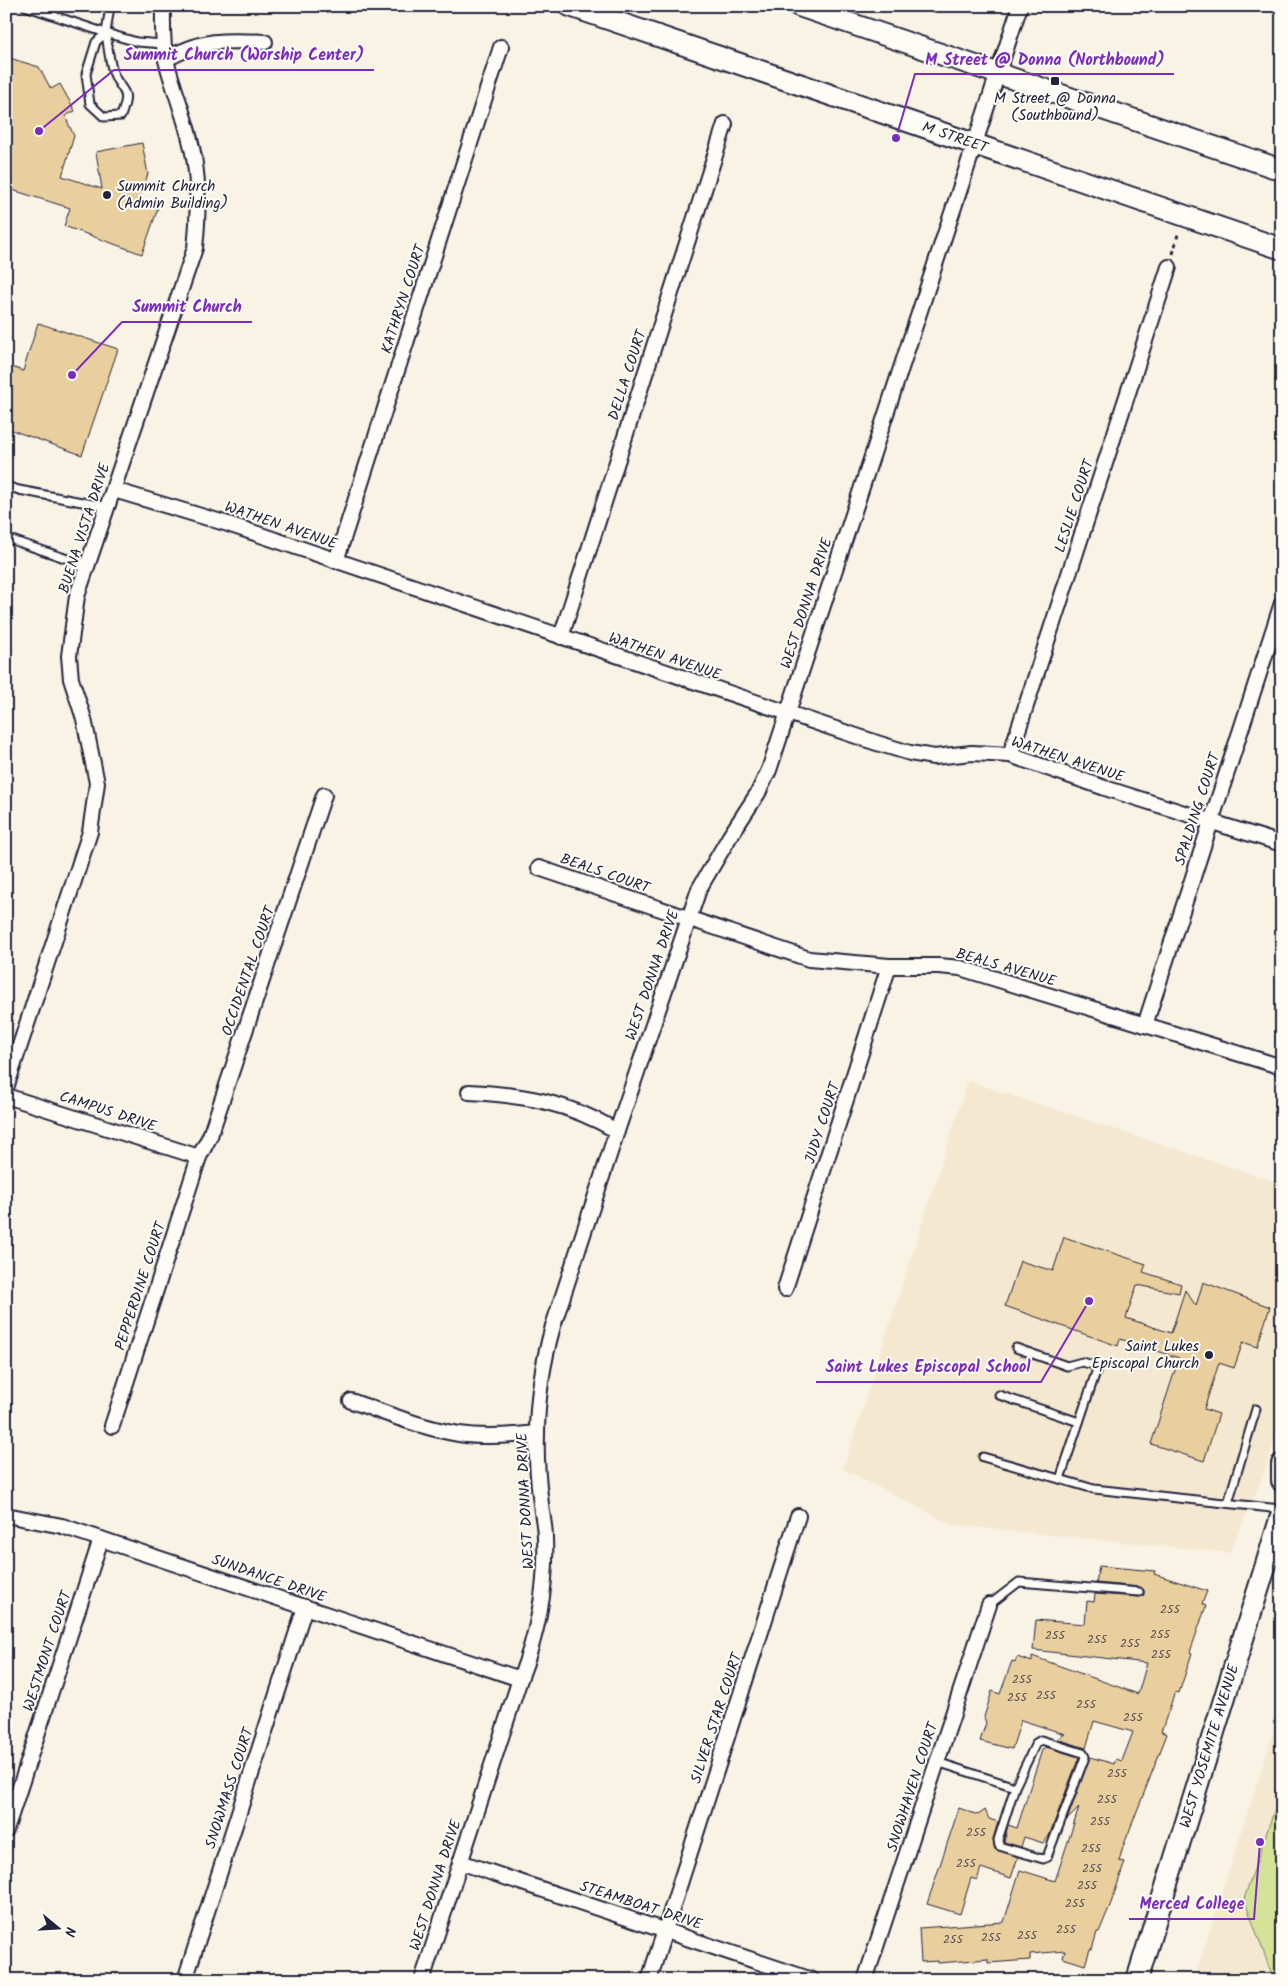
<svg xmlns="http://www.w3.org/2000/svg" width="1288" height="1986" viewBox="0 0 1288 1986" font-family="Kalam,sans-serif">
<style>
.built{fill:#f4e8d0}
.park{fill:#d4e397;stroke:#7b8269}
.building{fill:#eacf9e;stroke:#22223b}
.lines{fill:none;stroke-linecap:round;stroke-linejoin:round}
.lane-casing{stroke:#22223b;stroke-width:11}
.street-casing{stroke:#22223b;stroke-width:18}
.secondary-casing{stroke:#22223b;stroke-width:24}
.path{stroke:#22223b;stroke-width:3;stroke-dasharray:4 4;stroke-linecap:butt}
.lane{stroke:#fdfcf7;stroke-width:7}
.street{stroke:#fdfcf7;stroke-width:14}
.secondary{stroke:#fdfcf7;stroke-width:20}
.poi-dot{fill:#22223b;stroke:#fdfcf7;stroke-width:2}
.labels{text-anchor:middle;stroke-width:4;stroke-linejoin:round;paint-order:stroke}
.number-label{font-size:12px;fill:#544d54}
.poi-label{font-size:15px;fill:#22223b;stroke:#fdfcf7}
.street-label{font-size:15px;fill:#22223b;stroke:#fdfcf7}
.leader{fill:none;stroke:#7b2cbf;stroke-width:2}
.callout-dot{fill:#7b2cbf;stroke:#fdfcf7;stroke-width:2}
.callout-label{font-size:16px;text-anchor:middle;font-weight:bold;fill:#7b2cbf;stroke:#fdfcf7;stroke-width:4;stroke-linejoin:round;paint-order:stroke}
</style>
<rect width="100%" height="100%" fill="#f9f3e5"/>
<filter id="ink" filterUnits="userSpaceOnUse"><feTurbulence type="fractalNoise" baseFrequency=".02" numOctaves="2"/><feDisplacementMap in="SourceGraphic" scale="10" xChannelSelector="R" yChannelSelector="G"/><feConvolveMatrix kernelMatrix="1 2 1 2 8 2 1 2 1" color-interpolation-filters="sRGB"/></filter>
<g filter="url(#ink)">
<g class="built">
<path d="M968 1081 1282 1184V1419L1260 1484 1229 1553 953 1525 843 1469Z"/>
<path d="M1282 1705V1980H1194Z"/>
</g>
<path class="park" d="M1282 1800V1980H1274L1244 1899 1276 1805Z"/>
<g class="building">
<path d="M6 57 39 67 51 89 60 84 75 111 65 116 74 136 62 176 102 189 96 152 142 143 148 174 138 202 158 208 142 254 64 226 70 208 6 188Z"/>
<path d="M38 323 118 349 82 455 6 428V365L23 371Z"/>
<path d="M1064 1237 1146 1264 1143 1272 1181 1284 1179 1293 1137 1285 1126 1318 1171 1333 1185 1290 1196 1306 1203 1282 1270 1307 1257 1347 1243 1342 1234 1368 1219 1363 1204 1409 1219 1414 1204 1461 1151 1444 1179 1358 1120 1339 1118 1346 1005 1306 1020 1261 1053 1271Z"/>
<path d="M1099 1566 1155 1571 1154 1574 1207 1591 1202 1604 1206 1606 1190 1652 1192 1653 1179 1693 1175 1692 1161 1732 1167 1734 1123 1847 1119 1861 1125 1862 1111 1903 1099 1932H1097L1092 1949H1090L1085 1965 1063 1958 1065 1951 1030 1954V1960L988 1963V1959L938 1963V1961L921 1962 919 1928 1004 1922 1020 1870 1055 1881 1079 1808 1067 1820 1090 1757 1114 1764 1116 1759 1122 1761 1133 1732 1094 1721 1086 1748 1057 1739 1065 1734 1021 1720 1012 1749 980 1741 986 1723 984 1717 992 1691 1000 1694 1012 1661 1015 1662 1017 1657 1032 1662V1656L1138 1694 1147 1663 1033 1650 1036 1620 1085 1624 1087 1601 1094 1602 1095 1594 1139 1597 1144 1595V1590L1140 1587 1096 1583Z"/>
<path d="M1046 1747 1079 1757 1049 1836 1043 1843 1024 1837 1021 1847 1004 1842 1008 1825 1017 1828 1042 1750Z"/>
<path d="M959 1808 978 1815 985 1810 989 1819 998 1822 993 1839 995 1849 1018 1857 1011 1878 981 1868 977 1880 971 1878 960 1914 927 1904Z"/>
</g>
<g class="lines">
<g class="lane-casing">
<g id="lane">
<path d="M25 6 106 33 110 6"/>
<path d="M106 33C108 46 109 60 113 72 121 95 132 86 121 116L104 117 90 104 86 74 96 42Z"/>
<path d="M106 33 137 42 163 44"/>
<path d="M6 486 19 490 108 507"/>
<path d="M6 538 88 566"/>
<path d="M1016 1348 1067 1366 1082 1362 1098 1366 1060 1479"/>
<path d="M999 1395 1079 1422"/>
<path d="M983 1457 1094 1489 1281 1509"/>
<path d="M1228 1503 1256 1409"/>
<path d="M989 1605 1019 1582 1139 1592"/>
<path d="M937 1762 1015 1787 998 1840 999 1846 1043 1859 1047 1857 1085 1757 1083 1753 1041 1740 1036 1743 1015 1787"/>
</g>
</g>
<g class="street-casing">
<g id="street">
<path d="M166 59C204 39 223 40 265 42"/>
<path d="M114 490 228 524 877 743 910 753 934 757 972 753 1010 755 1105 788 1282 844"/>
<path d="M336 561 501 47"/>
<path d="M561 637 725 124"/>
<path d="M1010 755 1169 267"/>
<path d="M539 868 809 959 889 966H939L960 968 1282 1067"/>
<path d="M1145 1025 1282 603"/>
<path d="M6 1088 90 832 97 783 84 719 71 679 69 656 77 596 195 248C198 220 199 192 195 164 190 128 175 95 166 60 162 42 163 24 163 6"/>
<path d="M469 1092C525 1095 567 1102 617 1131"/>
<path d="M6 1096 199 1157"/>
<path d="M785 1289 889 966"/>
<path d="M351 1401C386 1413 422 1428 459 1434 485 1438 511 1436 537 1433"/>
<path d="M112 1426 199 1157 210 1136 324 795"/>
<path d="M6 1515 62 1526 520 1679"/>
<path d="M6 1830 101 1539"/>
<path d="M460 1862 812 1980"/>
<path d="M185 1980 305 1607"/>
<path d="M422 1980 520 1679C538 1633 547 1587 545 1538 545 1526 542 1515 541 1504 538 1481 536 1458 537 1435 537 1398 543 1362 553 1326L617 1131 699 889 730 836 758 793 769 770 1020 6"/>
<path d="M649 1980 798 1516"/>
<path d="M865 1980 989 1605"/>
</g>
</g>
<g class="secondary-casing">
<g id="secondary">
<path d="M570 6 1282 249"/>
<path d="M799 6 1282 170"/>
<path d="M1282 1464V1481"/>
<path d="M1137 1980 1282 1513"/>
</g>
</g>
<path class="path" d="M1173 254 1178 234"/>
<use href="#lane" class="lane"/>
<use href="#street" class="street"/>
<use href="#secondary" class="secondary"/>
</g>
</g>
<g class="poi-dot">
<rect x="1050" y="76" width="10" height="10" rx="2.5"/>
<circle cx="107" cy="195" r="5"/>
<circle cx="1209" cy="1355" r="5"/>
</g>
<g class="labels">
<g class="number-label">
<text x="1170" y="1613">255</text>
<text x="1160" y="1638">255</text>
<text x="1055" y="1639">255</text>
<text x="1097" y="1643">255</text>
<text x="1130" y="1647">255</text>
<text x="1161" y="1658">255</text>
<text x="1022" y="1683">255</text>
<text x="1046" y="1699">255</text>
<text x="1017" y="1701">255</text>
<text x="1086" y="1708">255</text>
<text x="1133" y="1721">255</text>
<text x="1117" y="1777">255</text>
<text x="1107" y="1803">255</text>
<text x="1100" y="1825">255</text>
<text x="976" y="1836">255</text>
<text x="1091" y="1852">255</text>
<text x="966" y="1867">255</text>
<text x="1092" y="1872">255</text>
<text x="1087" y="1889">255</text>
<text x="1075" y="1907">255</text>
<text x="1066" y="1933">255</text>
<text x="1027" y="1939">255</text>
<text x="991" y="1941">255</text>
<text x="953" y="1943">255</text>
</g>
<g class="poi-label">
<text x="1055" y="103">M Street @ Donna<tspan x="1055" dy="17">(Southbound)</tspan></text>
<text x="117" y="191" text-anchor="start">Summit Church<tspan x="117" dy="17">(Admin Building)</tspan></text>
<text x="1199" y="1351" text-anchor="end">Saint Lukes<tspan x="1199" dy="17">Episcopal Church</tspan></text>
</g>
<g class="street-label">
<text transform="translate(955 137) rotate(19)" y="5">M STREET</text>
<text transform="translate(403 299) rotate(-72)" y="5">KATHRYN COURT</text>
<text transform="translate(627 375) rotate(-72)" y="5">DELLA COURT</text>
<text transform="translate(1074 506) rotate(-72)" y="5">LESLIE COURT</text>
<text transform="translate(281 525) rotate(19)" y="5">WATHEN AVENUE</text>
<text transform="translate(84 528) rotate(-72)" y="5">BUENA VISTA DRIVE</text>
<text transform="translate(806 603) rotate(-72)" y="5">WEST DONNA DRIVE</text>
<text transform="translate(665 656) rotate(19)" y="5">WATHEN AVENUE</text>
<text transform="translate(1068 759) rotate(18)" y="5">WATHEN AVENUE</text>
<text transform="translate(1197 809) rotate(-72)" y="5">SPALDING COURT</text>
<text transform="translate(605 873) rotate(19)" y="5">BEALS COURT</text>
<text transform="translate(1006 967) rotate(16)" y="5">BEALS AVENUE</text>
<text transform="translate(248 971) rotate(-71)" y="5">OCCIDENTAL COURT</text>
<text transform="translate(652 975) rotate(-71)" y="5">WEST DONNA DRIVE</text>
<text transform="translate(108 1111) rotate(18)" y="5">CAMPUS DRIVE</text>
<text transform="translate(822 1123) rotate(-72)" y="5">JUDY COURT</text>
<text transform="translate(140 1286) rotate(-72)" y="5">PEPPERDINE COURT</text>
<text transform="translate(525 1501) rotate(-93)" y="5">WEST DONNA DRIVE</text>
<text transform="translate(269 1578) rotate(19)" y="5">SUNDANCE DRIVE</text>
<text transform="translate(47 1651) rotate(-72)" y="5">WESTMONT COURT</text>
<text transform="translate(716 1718) rotate(-72)" y="5">SILVER STAR COURT</text>
<text transform="translate(1209 1746) rotate(-73)" y="5">WEST YOSEMITE AVENUE</text>
<text transform="translate(912 1787) rotate(-72)" y="5">SNOWHAVEN COURT</text>
<text transform="translate(229 1788) rotate(-72)" y="5">SNOWMASS COURT</text>
<text transform="translate(435 1885) rotate(-72)" y="5">WEST DONNA DRIVE</text>
<text transform="translate(641 1905) rotate(18)" y="5">STEAMBOAT DRIVE</text>
</g>
</g>
<path class="leader" d="M39 131L114 70H374M896 138L915 74H1174M72 375L122 322H252M1089 1301L1041 1382H816M1260 1842L1254 1919H1129"/>
<g class="callout-dot">
<circle cx="39" cy="131" r="5"/>
<circle cx="896" cy="138" r="5"/>
<circle cx="72" cy="375" r="5"/>
<circle cx="1089" cy="1301" r="5"/>
<circle cx="1260" cy="1842" r="5"/>
</g>
<g class="callout-label">
<text x="244" y="60">Summit Church (Worship Center)</text>
<text x="1045" y="65">M Street @ Donna (Northbound)</text>
<text x="187" y="312">Summit Church</text>
<text x="928" y="1372">Saint Lukes Episcopal School</text>
<text x="1192" y="1909">Merced College</text>
</g>
<rect width="1288" height="1986" fill="none" stroke="#fdfcf7" stroke-width="25"/>
<rect x="12" y="12" width="1263" height="1961" fill="none" stroke="#22223b" stroke-width="2" filter="url(#ink)"/>
<g transform="translate(58 1928) rotate(108)" stroke="#fdfcf7" stroke-width="4" paint-order="stroke">
<path d="M0-4L9 19L0 12L-9 19Z" fill="#22223b"/>
<text y="-8" font-size="14" font-weight="bold" text-anchor="middle" fill="#22223b">N</text>
</g>
</svg>
